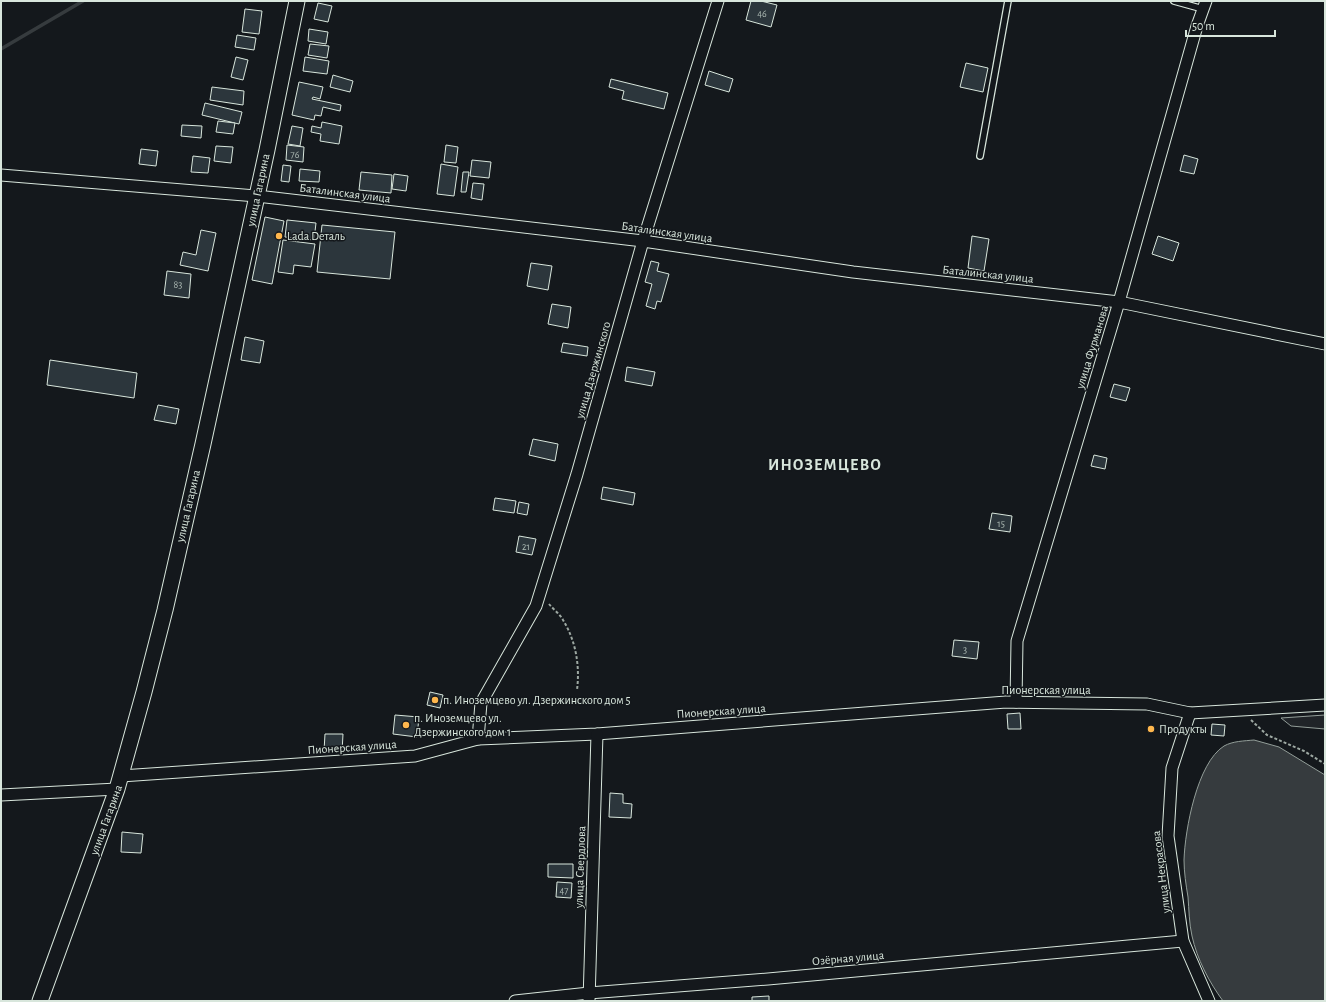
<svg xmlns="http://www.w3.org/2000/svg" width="1326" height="1002" viewBox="0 0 1326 1002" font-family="'Alegreya Sans',sans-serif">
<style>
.green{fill:#202428;stroke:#939e99}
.water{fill:#363b3e;stroke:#939e99}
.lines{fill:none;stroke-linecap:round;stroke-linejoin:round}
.stream{stroke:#363b3e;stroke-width:3.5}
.building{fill:#2c363c;stroke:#d8e6dc}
.service-casing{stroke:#d8e6dc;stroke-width:8}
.minor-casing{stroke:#d8e6dc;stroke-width:13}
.secondary-casing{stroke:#d8e6dc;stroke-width:17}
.path{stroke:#9da8a2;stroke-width:2;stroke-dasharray:3 2;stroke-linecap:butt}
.service{stroke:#14181c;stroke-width:5.5}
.minor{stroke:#14181c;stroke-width:11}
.secondary{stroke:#14181c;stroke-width:15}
.poi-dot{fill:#ffb74d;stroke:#14181c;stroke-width:1.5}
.labels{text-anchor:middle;stroke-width:3;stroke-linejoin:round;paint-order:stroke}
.number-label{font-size:10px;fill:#adbab4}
.street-label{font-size:12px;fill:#d8e6dc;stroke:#14181c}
.poi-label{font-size:12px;fill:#d8e6dc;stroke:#14181c;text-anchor:start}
.district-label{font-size:16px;font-weight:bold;letter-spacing:1px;fill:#d8e6dc;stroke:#14181c}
</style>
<rect width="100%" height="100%" fill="#14181c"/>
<path class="green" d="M1325 715V729L1291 726 1281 718Z"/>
<path class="water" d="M1254 740 1279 747 1325 775V1001H1223C1209 982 1197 959 1192 936 1189 923 1189 909 1188 897 1186 885 1184 872 1184 860 1185 830 1197 763 1224 746 1233 741 1244 741 1254 740Z"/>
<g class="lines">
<path class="stream" d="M1 49 83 1"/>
</g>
<g class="building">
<path d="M751 1H761L777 5 771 27 746 20Z"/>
<path d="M318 3 332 6 328 22 314 19Z"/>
<path d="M245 9 262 11 259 34 242 32Z"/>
<path d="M309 29 328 32 326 44 308 41Z"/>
<path d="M237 35 256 38 254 50 235 47Z"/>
<path d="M310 44 329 46 327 58 308 55Z"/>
<path d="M236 57 248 60 243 80 231 77Z"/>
<path d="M305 57 329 61 327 74 303 71Z"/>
<path d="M966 63 988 68 983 92 960 87Z"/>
<path d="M709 71 733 79 729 92 705 85Z"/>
<path d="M333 75 353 81 350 92 330 87Z"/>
<path d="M611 79 668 93 664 109 622 99 624 91 609 87Z"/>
<path d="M299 82 323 87 320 99 313 97 312 99 341 105 340 111 323 107 321 116 315 115 314 120 292 115Z"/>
<path d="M212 87 244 91 243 105 210 100Z"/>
<path d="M205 103 242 112 239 124 202 115Z"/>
<path d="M218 121 235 123 233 134 216 132Z"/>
<path d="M322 122 342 126 339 144 320 141 321 134 311 132 312 126 321 128Z"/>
<path d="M182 125 202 126 201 138 181 136Z"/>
<path d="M292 126 303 128 300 146 288 144Z"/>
<path d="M287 145 304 147 303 162 286 160Z"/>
<path d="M446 145 458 147 456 163 444 162Z"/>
<path d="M216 146 233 147 231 163 214 161Z"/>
<path d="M141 149 158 151 156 166 139 164Z"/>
<path d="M1184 155 1198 159 1194 174 1180 171Z"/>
<path d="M193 156 210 158 208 173 191 172Z"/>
<path d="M472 160 491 162 489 178 470 176Z"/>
<path d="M441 164 458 167 454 196 437 194Z"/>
<path d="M283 165 291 166 289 182 281 181Z"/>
<path d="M300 169 320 171 319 182 299 181Z"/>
<path d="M361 172 392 175 391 193 359 190Z"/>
<path d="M463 172H469L466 192H461Z"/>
<path d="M394 174 408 176 406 191 392 189Z"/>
<path d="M473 183 484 184 482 200 471 198Z"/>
<path d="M265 217 284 221 272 284 252 280Z"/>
<path d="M287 220 316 223 314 240 285 237Z"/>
<path d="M322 225 395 232 390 279 317 272Z"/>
<path d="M201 230 216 233 208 271 180 265 183 252 196 255Z"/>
<path d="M972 236 989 239 984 271 968 268Z"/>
<path d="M1158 236 1179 243 1173 261 1152 254Z"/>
<path d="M283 240 315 244 311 267 294 265 293 274 278 272Z"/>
<path d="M651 261 659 263 657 271 669 274 661 302 657 301 655 309 646 306 652 284 645 282Z"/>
<path d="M531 263 552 266 548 290 527 286Z"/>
<path d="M167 271 191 274 189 298 164 295Z"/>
<path d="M552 304 571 307 568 328 548 324Z"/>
<path d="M245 337 264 341 260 363 241 360Z"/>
<path d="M563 343 588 347 587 356 561 352Z"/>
<path d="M50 360 137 373 134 398 47 385Z"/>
<path d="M627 367 655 372 652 386 625 381Z"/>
<path d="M1114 384 1130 388 1126 401 1110 397Z"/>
<path d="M158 405 179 409 176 424 154 420Z"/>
<path d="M533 439 558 444 555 461 529 455Z"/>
<path d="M1094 455 1107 458 1105 469 1091 466Z"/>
<path d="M603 487 635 493 633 505 601 499Z"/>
<path d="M495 498 516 501 514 513 493 510Z"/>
<path d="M519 502 529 504 527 515 517 513Z"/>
<path d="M992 513 1012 516 1010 532 989 529Z"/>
<path d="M519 536 536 539 532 555 516 552Z"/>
<path d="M954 640 979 642 977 659 952 656Z"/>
<path d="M430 692 443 695 440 708 427 705Z"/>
<path d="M1020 713 1021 729H1008L1007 714Z"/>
<path d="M395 715 419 717 417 737 393 734Z"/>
<path d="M1212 724 1225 725 1224 736 1211 735Z"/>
<path d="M325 734H343L342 752 324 751Z"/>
<path d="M610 793 623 794V803L632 804 631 818 609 817Z"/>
<path d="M122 832 143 834 141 853 121 852Z"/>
<path d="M548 864H573V878L548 877Z"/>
<path d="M557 882 572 883 571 898 556 897Z"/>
<path d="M769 996V1001H752V997Z"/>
</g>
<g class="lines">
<g class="service-casing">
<g id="service">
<path d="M1174 1 1203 9"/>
<path d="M980 156 1008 1"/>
</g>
</g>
<g class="minor-casing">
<g id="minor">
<path d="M1 175 257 196 643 241 853 272 1119 302 1325 344"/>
<path d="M1016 702 1017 641 1119 302 1197 26 1206 1"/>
<path d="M1190 713 1172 768 1168 836 1183 941 1209 1001"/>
<path d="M478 739 481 703 536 606 577 474 643 241 718 1"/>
<path d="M121 776 415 756 478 739 597 734 1006 702 1147 704 1190 713 1325 705"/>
<path d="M1 795 117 789"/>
<path d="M515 1001 589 993 768 979 1183 941"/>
<path d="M589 1001 597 734"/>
</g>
</g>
<g class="secondary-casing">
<path id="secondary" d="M40 1001 117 789 144 692 165 610 203 444 267 150 297 1"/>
</g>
<g class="path">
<path d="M549 604C553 609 560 614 563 620 576 641 580 666 577 690"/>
<path d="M1251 720 1267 735 1304 751 1325 764"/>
</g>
<use href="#service" class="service"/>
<use href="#minor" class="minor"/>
<use href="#secondary" class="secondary"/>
</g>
<g class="poi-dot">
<circle cx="279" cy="236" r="4"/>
<circle cx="435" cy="700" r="4"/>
<circle cx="406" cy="725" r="4"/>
<circle cx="1151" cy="729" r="4"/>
</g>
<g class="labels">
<g class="number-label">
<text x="762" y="17">46</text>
<text x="295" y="158">76</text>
<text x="178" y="288">83</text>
<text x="1001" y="527">15</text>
<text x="526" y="550">21</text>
<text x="965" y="653">3</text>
<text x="564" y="894">47</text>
</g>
<g class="street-label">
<text transform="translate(258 190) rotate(-78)" y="4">улица Гагарина</text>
<text transform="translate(345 193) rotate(7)" y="4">Баталинская улица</text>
<text transform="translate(667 232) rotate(8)" y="4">Баталинская улица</text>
<text transform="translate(988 274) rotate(6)" y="4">Баталинская улица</text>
<text transform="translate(1092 347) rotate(-73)" y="4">улица Фурманова</text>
<text transform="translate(593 370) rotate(-74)" y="4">улица Дзержинского</text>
<text transform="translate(188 506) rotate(-77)" y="4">улица Гагарина</text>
<text x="1046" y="694">Пионерская улица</text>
<text transform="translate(721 711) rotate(-4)" y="4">Пионерская улица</text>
<text transform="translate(352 747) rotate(-4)" y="4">Пионерская улица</text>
<text transform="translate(106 820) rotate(-70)" y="4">улица Гагарина</text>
<text transform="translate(580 867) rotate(-88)" y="4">улица Свердлова</text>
<text transform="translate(1161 872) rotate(-97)" y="4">улица Некрасова</text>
<text transform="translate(848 958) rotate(-5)" y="4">Озёрная улица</text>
</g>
<g class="poi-label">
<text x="287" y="240">Lada Dеталь</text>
<text x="443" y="704">п. Иноземцево ул. Дзержинского дом 5</text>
<text x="414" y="722">п. Иноземцево ул.<tspan x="414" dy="14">Дзержинского дом 1</tspan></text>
<text x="1159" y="733">Продукты</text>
</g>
<g class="district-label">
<text x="825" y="470">ИНОЗЕМЦЕВО</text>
</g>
</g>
<rect width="1326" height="1002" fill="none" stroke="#d8e6dc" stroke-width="4"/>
<path d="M1186 30v6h89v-6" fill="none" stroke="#d8e6dc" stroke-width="2"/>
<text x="1192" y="30" font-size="12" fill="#d8e6dc" stroke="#14181c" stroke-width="3" paint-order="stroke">50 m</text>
</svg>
